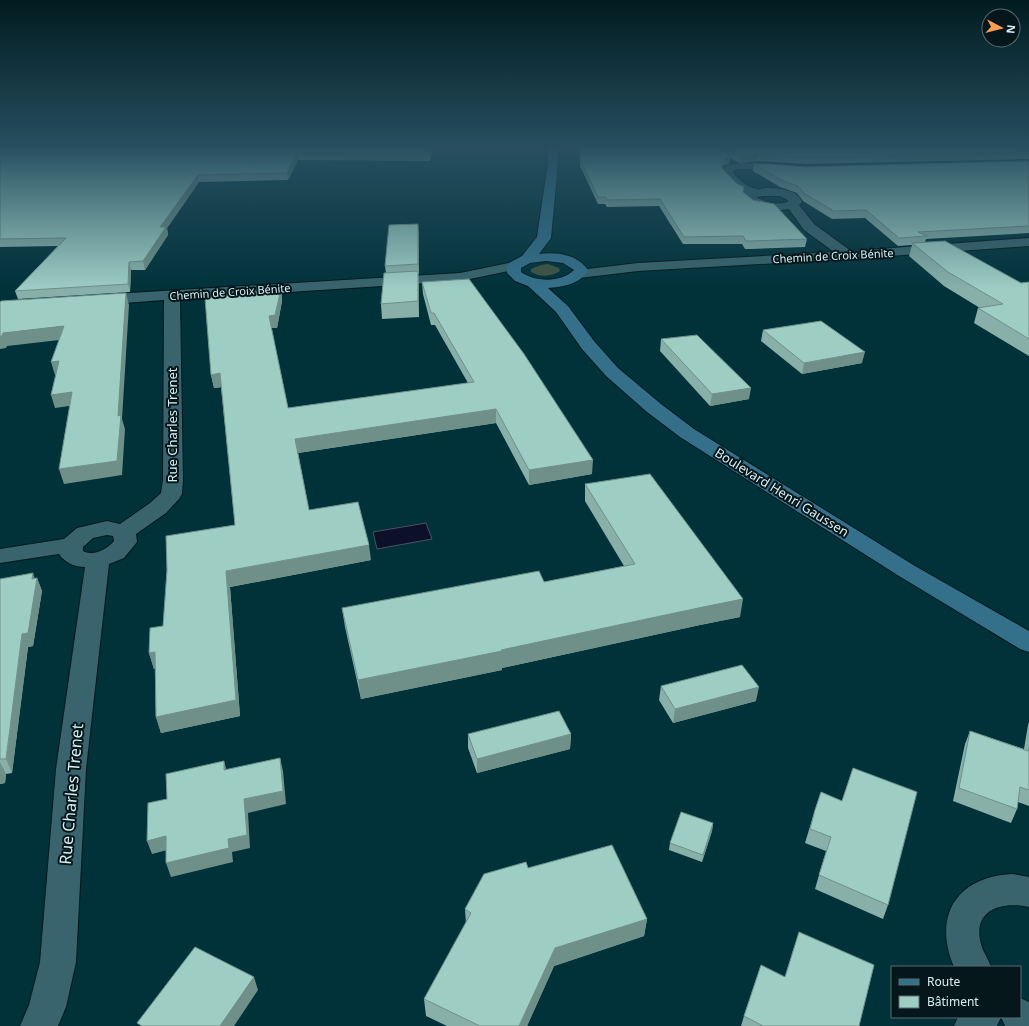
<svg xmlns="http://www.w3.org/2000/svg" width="1029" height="1026" viewBox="0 0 1029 1026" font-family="'Noto Sans',sans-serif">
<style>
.green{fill:#415444}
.water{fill:#0d1029;stroke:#4a5366}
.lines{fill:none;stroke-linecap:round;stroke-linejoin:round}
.street-casing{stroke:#02171c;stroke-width:2}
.secondary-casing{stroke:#02171c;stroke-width:2}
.street{fill:#39646d;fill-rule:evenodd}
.secondary{fill:#34708a;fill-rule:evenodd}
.wall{fill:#88b0a9}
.shaded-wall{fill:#6f9089}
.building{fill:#9ecdc4;stroke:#6f9089}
.labels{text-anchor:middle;stroke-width:4;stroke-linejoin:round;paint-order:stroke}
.far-street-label{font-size:11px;fill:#d7eef3;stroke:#05171b}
.street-label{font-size:13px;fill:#d7eef3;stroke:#05171b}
.near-street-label{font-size:16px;fill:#d7eef3;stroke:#05171b}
</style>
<rect width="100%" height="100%" fill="#01323a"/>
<path class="green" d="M548 264 559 268 560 271C552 277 539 277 531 272V269L541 265Z"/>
<path class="water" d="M426 523 432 539 377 549 373 532Z"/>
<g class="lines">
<g class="street-casing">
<g id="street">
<path d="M740 163 788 164 790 166 788 168 784 169H740L734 170 733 173C740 180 745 186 756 189 759 190 762 189 765 188 777 188 798 189 802 202L799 205 814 224 851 251 1029 238V246L848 259 638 271 579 278 574 277 572 274 574 271 579 270 638 263 834 252 804 230 789 209C775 212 752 211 743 198L745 193 736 189 721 173 725 166ZM764 196H780L789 201C779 206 766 203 756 197Z"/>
<path d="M514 262 519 263 521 266 519 269 460 281 180 299 183 480 182 494 179 499 166 513 136 534 137 542 124 558 109 564 86 769 76 962 66 1007 58 1026H20L29 1005 40 962 56 769 85 567C75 567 65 563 59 554L0 563V549L64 539 77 528 107 521 120 524 150 503 161 493 163 480 164 300 97 305 92 303 89 300 92 297 97 295 460 273ZM107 535 113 536 114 541C107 549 94 557 83 551V547L93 538Z"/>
<path d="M1013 874 1029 877V907C997 900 969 913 983 950 986 956 989 961 991 967H954C932 916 957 876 1013 874Z"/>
<path d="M1020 998 1029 1002V1026H1005L1001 1017H1020Z"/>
<path d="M958 1017H1001L997 1026H954Z"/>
</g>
</g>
<g class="secondary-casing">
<path id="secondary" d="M547 146H557L558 163 551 238 539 254C557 252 577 254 588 270 581 284 563 287 548 288L568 306 594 341 618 368 661 404 694 429 915 566 1029 631V652L1020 649 899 576 680 437 647 412 606 376 582 349 556 312 528 286 515 281 507 273V266L509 263 522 256 537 237 548 163ZM546 261 563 263 574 270C561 283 535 282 521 272V268L530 263Z"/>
</g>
<use href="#street" class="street"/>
<use href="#secondary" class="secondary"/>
</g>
<g class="wall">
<path d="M0 146H521L433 148 430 161 298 160 288 180 199 182 167 228 168 235 145 270H131L130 292 18 299 15 291 58 246 0 247Z"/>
<path d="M580 146H1029V159L805 164 757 161 739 163 729 157H730L729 164 724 165 722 169 743 192 753 200 807 239 805 247 750 249H745L742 244H683L659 206 607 207 605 204H598L580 166Z"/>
<path d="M1029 161V233L926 239 925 242 1021 283 1029 282V356L974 323 978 308H980L944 286 909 256 912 245 898 246 865 218 832 219 803 201 797 193 780 187 753 171 754 164 806 167Z"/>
<path d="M419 233V274H418L419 285V317L382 319 381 304 386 273 385 266Z"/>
<path d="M422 282 592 474 529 485 496 423 298 453 309 510 371 560 230 587 240 716 161 733 156 717 155 669H154L149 653 163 626 235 525 221 387 214 388 211 375 281 289 282 301 277 328H271L288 408 468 383 435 325H431L423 294Z"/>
<path d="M763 330 862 363 802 374 761 341Z"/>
<path d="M661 339 749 399 710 406 660 351Z"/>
<path d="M585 484 740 617 700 625 502 668V670L361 699 345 627 342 608 544 582 624 566 585 501Z"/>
<path d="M35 578H37L42 591 33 646 28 647 12 773 6 774 5 783 0 784V579Z"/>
<path d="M661 686 756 701 673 723 659 700Z"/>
<path d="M1029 722V806L1018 802 1017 809 1011 823 953 801 965 744 970 731 1024 749 1028 725Z"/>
<path d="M468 734H571L570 749 477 773 468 748Z"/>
<path d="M842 801 888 905 883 919 815 889 826 851 805 843 815 810Z"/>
<path d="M713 823 712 831 702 862 669 850 670 843Z"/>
<path d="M528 868 647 919 644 936 554 966 527 1026H447L426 1016 424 999 466 924 465 909Z"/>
<path d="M744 1016 859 1026H741Z"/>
</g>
<g class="shaded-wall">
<path d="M432 146H433V148L430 161 429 154Z"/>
<path d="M297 153 298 160 288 180 287 173Z"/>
<path d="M758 154 757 161 739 163 740 156Z"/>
<path d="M730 157 729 164 724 165 720 174 721 167 725 159Z"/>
<path d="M198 175 199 182 167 228 168 235 145 270 143 261 160 227Z"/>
<path d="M418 224 419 233V274L418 264Z"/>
<path d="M129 262 131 270 130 292 128 284Z"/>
<path d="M418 271 419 285V317L418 301Z"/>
<path d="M281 289 282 301 277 328H271L269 316Z"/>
<path d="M126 293 129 305 122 419 125 429 122 475 64 484 59 469 118 416Z"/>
<path d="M64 326 68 339 7 346 6 348 0 349V336L3 333Z"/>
<path d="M865 352 862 363 802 374 804 363Z"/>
<path d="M59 361 63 374 55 375 51 362Z"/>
<path d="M220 373 223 387 214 388 211 375Z"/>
<path d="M751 388 749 399 710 406 712 394Z"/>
<path d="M72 392 76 405 55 408 51 395Z"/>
<path d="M496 409V423L298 453 295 439Z"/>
<path d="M593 460 592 474 529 485V470Z"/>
<path d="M369 545 371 560 230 587 240 716 161 733 156 717 226 571Z"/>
<path d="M33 573 36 582 37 578 42 591 33 646 28 647 12 773 6 759 22 634Z"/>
<path d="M743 599 740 617 700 625 502 668V670L361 699 358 680 703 607Z"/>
<path d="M155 652 159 668 154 669 149 653Z"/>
<path d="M759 687 756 701 673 723 675 709Z"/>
<path d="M571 734 570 749 477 773V759Z"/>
<path d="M280 758 283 771 286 804 248 813 250 848 232 852 233 862 171 877 166 863 228 839 244 799Z"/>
<path d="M224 761 228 775 224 770Z"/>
<path d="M0 762 6 774 5 783 0 784Z"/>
<path d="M713 823 712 831 702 862 703 855Z"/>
<path d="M166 836 171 849 152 854 147 841Z"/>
<path d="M647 919 644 936 554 966 527 1026H519L555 948Z"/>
<path d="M254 977 258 990 234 1026H220Z"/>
</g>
<g class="building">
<path d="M0 146H432L429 154 297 153 287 173 198 175 160 227H166L143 261 129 262 128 284 15 291 66 238 0 239Z"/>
<path d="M580 146H719L730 157 725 159 721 167 736 183 744 187 743 192 753 200 774 204 807 239 751 241H746L743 236 684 237 660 199 607 200 606 197H598L580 159Z"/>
<path d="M722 146H1029V152L806 158 758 154 740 156Z"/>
<path d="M1029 161V226L918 232 927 236 899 238 866 210 834 211 805 194 798 186 781 180 754 164H768L806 167Z"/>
<path d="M418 224V264L385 266 389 225Z"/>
<path d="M945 241 1021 283 1029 282V339L978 308 1003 304 948 272 912 243Z"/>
<path d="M418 271V301L381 304 384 273Z"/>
<path d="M469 279 524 354 593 460 529 470 496 409 295 439 309 510 358 502 369 545 226 571 236 700 156 717 155 652 149 653 150 628 163 626 167 570 166 536 235 525 220 373 211 375 205 298 281 289 275 315 269 316 288 408 474 382 434 313H431L422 282Z"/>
<path d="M126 293 118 416 121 415 117 461 59 469 72 392 51 395 59 361 51 362 64 326 3 333 2 336H0V302L1 301Z"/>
<path d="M821 321 865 352 804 363 763 330Z"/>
<path d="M697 335 751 388 712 394 661 339Z"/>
<path d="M650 474 743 599 703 607 501 650 502 651 358 680 342 608 539 571 544 582 635 564 585 484Z"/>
<path d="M33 573 32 579 37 578 28 633 22 634 6 759H0V579Z"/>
<path d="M742 665 759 687 675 709 661 686Z"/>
<path d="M559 711 571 734 477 759 468 734Z"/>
<path d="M970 731 1028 751 1029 747V790L1020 787 1017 809 959 788Z"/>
<path d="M280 758 283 791 244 799 247 835 228 839 229 848 166 863V836L147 841 148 803 167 799 166 774 224 761V770Z"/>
<path d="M853 768 917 792 888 905 819 875 831 837 810 829 815 810 821 792 842 801Z"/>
<path d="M681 812 713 823 703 855 670 843Z"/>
<path d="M612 845 647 919 555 948 519 1026H480L424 999 471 913 465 909 484 874 526 862 528 868Z"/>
<path d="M799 932 874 965 859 1026H763L744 1016 761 965 785 977Z"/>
<path d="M195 947 254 977 220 1026H142L137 1023Z"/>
</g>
<linearGradient id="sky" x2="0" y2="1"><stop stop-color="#011c20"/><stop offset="0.51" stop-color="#274f60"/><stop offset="1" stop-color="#274f60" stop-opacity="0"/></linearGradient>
<rect width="1029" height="289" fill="url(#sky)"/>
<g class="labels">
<g class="far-street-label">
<text transform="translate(833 256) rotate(-3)" y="4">Chemin de Croix Bénite</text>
<text transform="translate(230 292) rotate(-4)" y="4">Chemin de Croix Bénite</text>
</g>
<g class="street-label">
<text transform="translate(172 425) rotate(-90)" y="5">Rue Charles Trenet</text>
<text transform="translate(782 492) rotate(32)" y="5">Boulevard Henri Gaussen</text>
</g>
<g class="near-street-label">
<text transform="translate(71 794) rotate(-85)" y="6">Rue Charles Trenet</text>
</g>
</g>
<rect x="891" y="966" width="130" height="52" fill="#05171b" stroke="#596d71"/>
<rect x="899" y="979" width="20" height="6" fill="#34708a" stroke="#596d71"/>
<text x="927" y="986" font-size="12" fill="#d7eef3">Route</text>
<rect x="899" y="996" width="20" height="12" fill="#9ecdc4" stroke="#596d71"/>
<text x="927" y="1006" font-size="12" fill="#d7eef3">Bâtiment</text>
<g transform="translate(1001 28) rotate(97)"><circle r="19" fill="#05171b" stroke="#596d71"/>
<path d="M0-3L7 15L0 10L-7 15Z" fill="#fc9d54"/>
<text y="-6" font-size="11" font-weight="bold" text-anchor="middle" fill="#d7eef3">N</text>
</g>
</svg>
